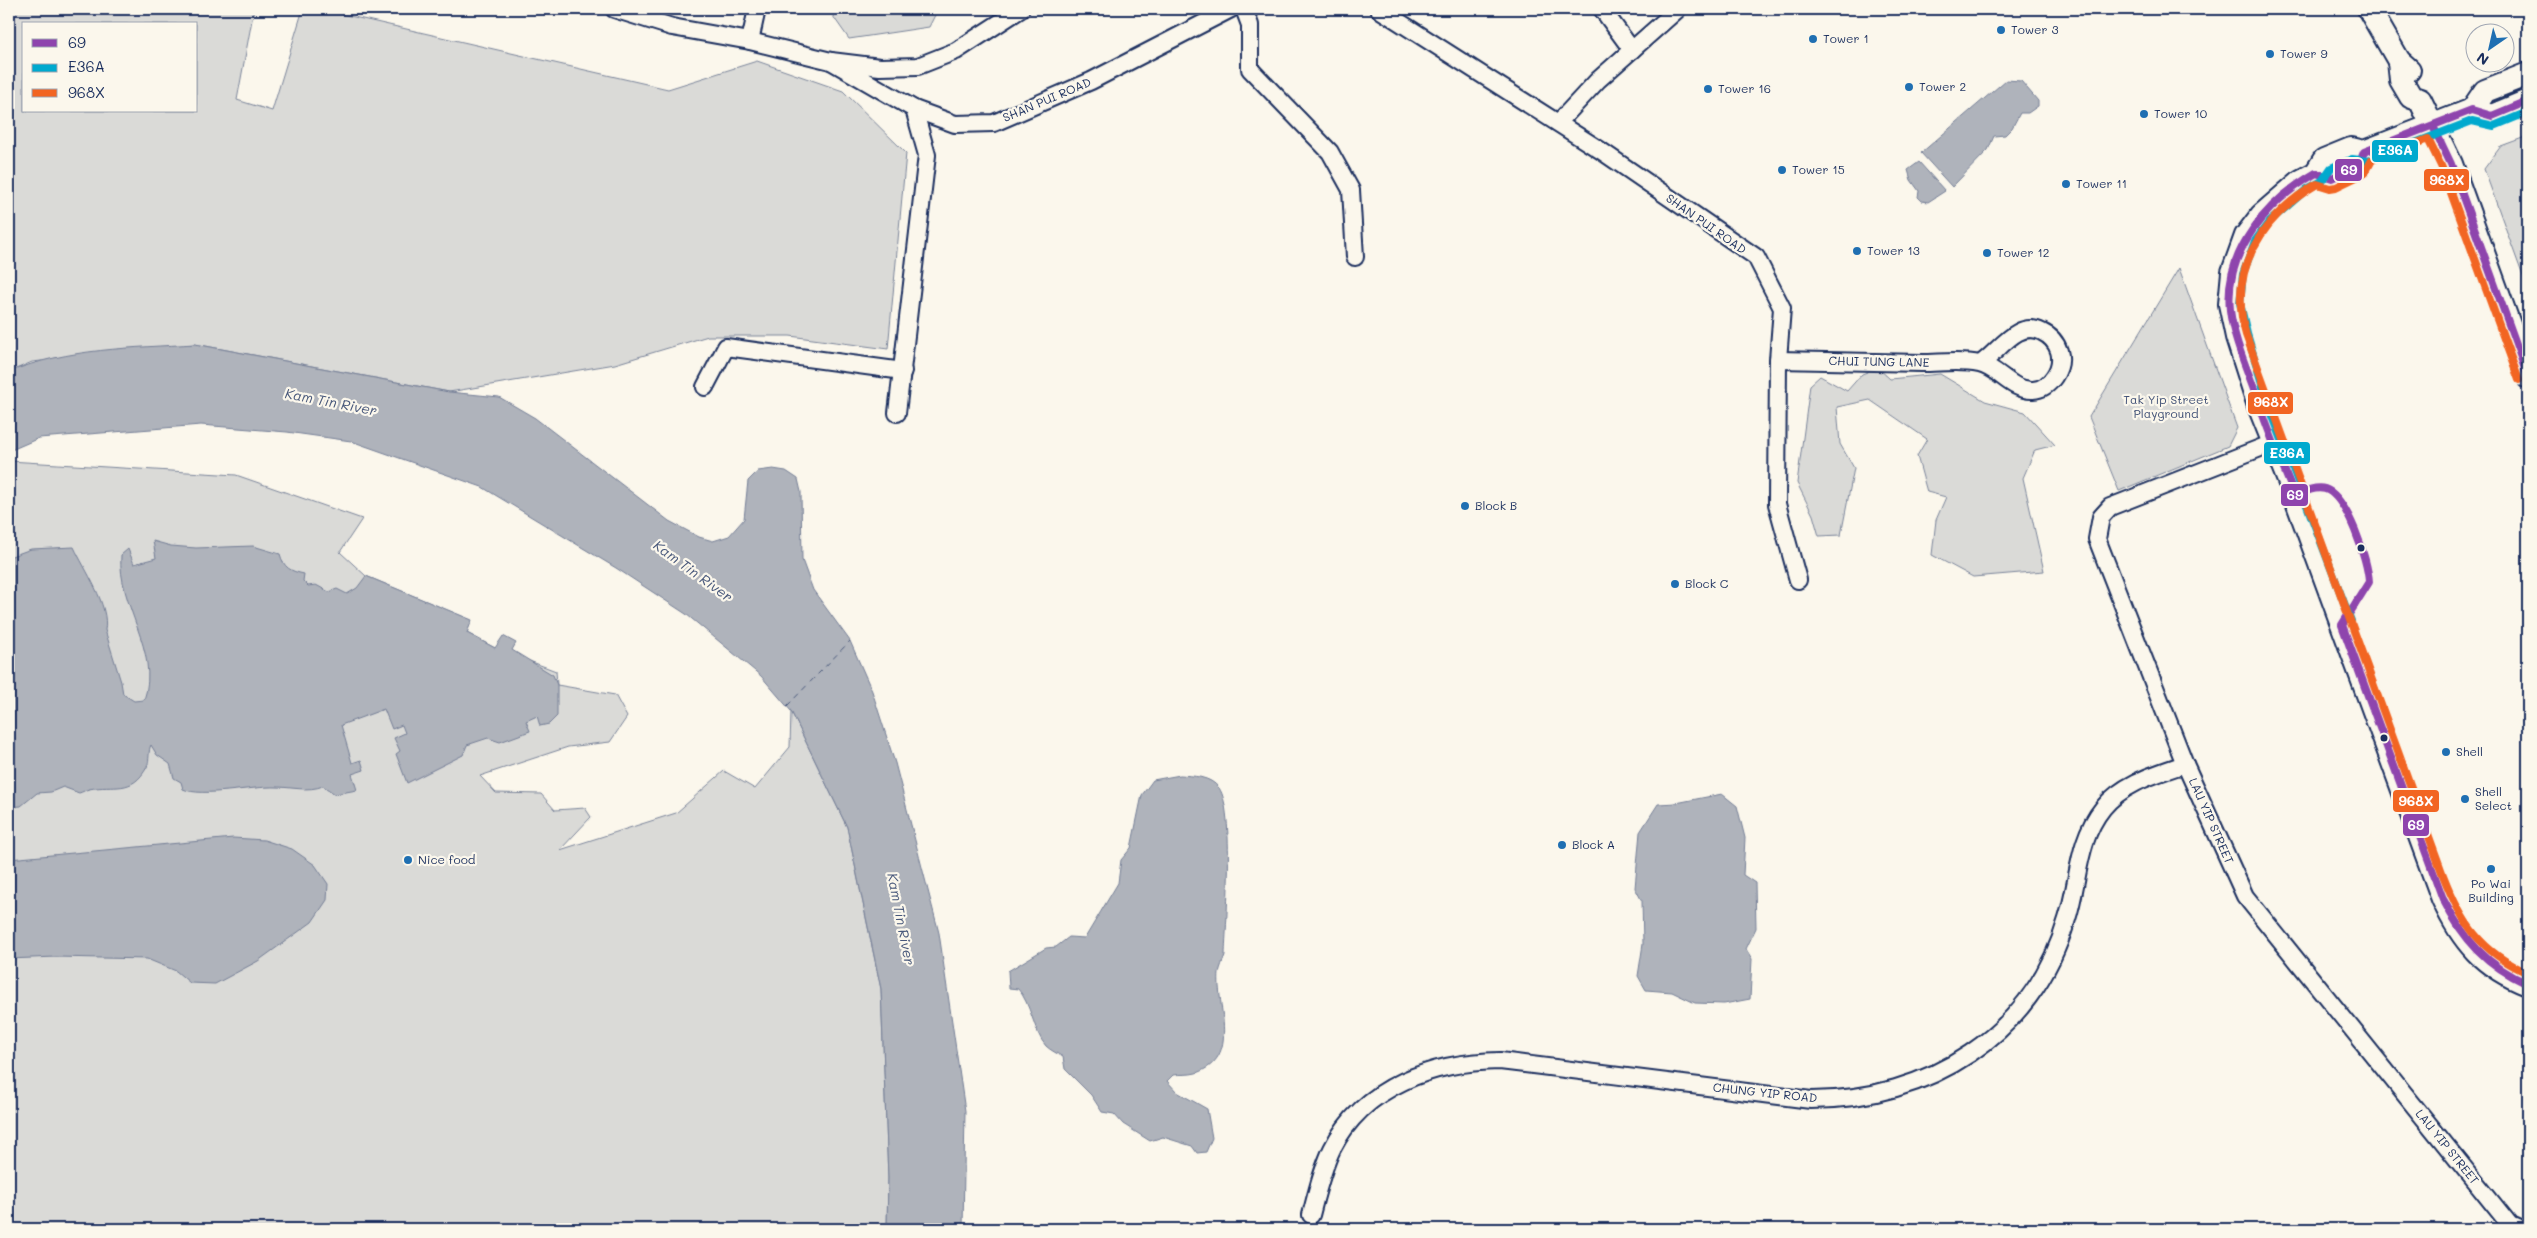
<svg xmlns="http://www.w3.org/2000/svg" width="2537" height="1238" viewBox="0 0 2537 1238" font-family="Mali,sans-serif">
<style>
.green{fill:#dadad7;stroke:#7a849a;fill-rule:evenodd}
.water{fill:#afb3bb;stroke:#747e96}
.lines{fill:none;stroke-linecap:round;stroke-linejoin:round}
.ferry{stroke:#47577a;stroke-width:1;stroke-dasharray:6 5;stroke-linecap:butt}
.street-casing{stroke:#1b2f5e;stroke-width:20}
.secondary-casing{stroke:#1b2f5e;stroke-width:26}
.street{stroke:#fbf7ec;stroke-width:16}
.secondary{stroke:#fbf7ec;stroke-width:22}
.bus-1-casing{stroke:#fbf7ec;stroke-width:11}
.bus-2-casing{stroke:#fbf7ec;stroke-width:11}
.bus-3-casing{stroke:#fbf7ec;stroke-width:11}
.bus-1{stroke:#8e44ad;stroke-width:8}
.bus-2{stroke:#00a9ce;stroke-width:8}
.bus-3{stroke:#f26522;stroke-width:8}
.poi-dot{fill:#1f6fb2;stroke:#fbf7ec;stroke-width:2}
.bus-dot{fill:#1b2f5e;stroke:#fbf7ec;stroke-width:2}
.labels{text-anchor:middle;stroke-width:4.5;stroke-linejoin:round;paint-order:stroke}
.poi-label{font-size:12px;fill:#1b2f5e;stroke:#fbf7ec;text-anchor:start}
.street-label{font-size:12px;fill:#1b2f5e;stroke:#fbf7ec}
.park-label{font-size:12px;fill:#415176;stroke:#fbf7ec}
.water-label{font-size:14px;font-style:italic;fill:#47577a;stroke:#fbf7ec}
.line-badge{stroke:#fbf7ec;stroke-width:2}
.badge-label{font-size:14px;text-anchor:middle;font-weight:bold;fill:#fff}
</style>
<rect width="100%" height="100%" fill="#fbf7ec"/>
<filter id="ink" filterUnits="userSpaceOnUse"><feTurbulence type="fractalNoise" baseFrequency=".02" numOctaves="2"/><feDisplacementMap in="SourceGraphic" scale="10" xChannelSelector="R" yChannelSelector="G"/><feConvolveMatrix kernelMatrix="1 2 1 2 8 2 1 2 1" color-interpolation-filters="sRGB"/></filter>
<g filter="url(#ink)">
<g class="green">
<path d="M9 9H254L237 100 272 111 303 9H319L668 89 757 61 843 91 906 153 888 349 790 336H708L615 364 449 392 195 344 32 362 9 372ZM24 24H196V111H24Z"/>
<path d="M828 9H938L929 27 849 39Z"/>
<path d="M2528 136V290L2484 169 2501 146Z"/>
<path d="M2179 268 2237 428 2228 446 2119 491 2089 417Z"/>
<path d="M1878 368 1890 379 1940 374 1985 401 2025 412 2055 445 2035 450 2023 478 2044 571 1973 577 1932 555 1936 520 1946 497 1927 492 1917 456 1927 439 1870 400 1837 407 1840 444 1854 468 1841 535 1819 536 1813 515 1797 483 1810 385 1820 376 1847 391 1862 374Z"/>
<path d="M9 461 236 475 362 519 340 552 366 576 471 620 467 633 495 648 556 671 557 685 615 695 627 717 610 742 568 747 480 776 496 793 541 794 555 810 585 808 591 817 560 850 676 813 724 771 755 789 790 747 791 711 847 827 881 989 888 1178 887 1229H9Z"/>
</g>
<g class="water">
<path d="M2006 80 2021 81 2038 101V106L2028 113H2020L2012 128 2005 135 1994 136 1988 150 1952 187 1921 153Z"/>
<path d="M1919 162 1945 191 1928 202 1922 201 1918 197 1919 191 1911 180 1908 170Z"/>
<path d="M195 344 449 392 499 397 535 418 669 521 699 537 713 541 729 536 744 519 748 481 758 471 773 469 786 471 798 479 801 492 802 560 813 590 850 641 872 691 895 763 939 933 965 1111 963 1229H887L888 1178 881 989 847 827 791 711 761 676 686 614 616 568 482 487 351 441 287 432 201 425 39 438 9 451V372C67 348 133 348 195 344Z"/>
<path d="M153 541 171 546 196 548 253 546 280 554C284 568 290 571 304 574L303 581 308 586 316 585 329 592 337 589 347 594 357 588 366 576 472 620 467 633 495 648 503 636 516 643 512 650 553 675 557 685V716L549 724 540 726 537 716 526 721 530 731 500 742 488 738 467 745 463 755 407 783 396 754 400 751 394 738 405 733 402 725 392 729 384 709 341 725 352 763 361 760 364 770 352 774 357 790 335 794 323 786C308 792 292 787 276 787 252 786 202 798 183 789L181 782 174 778 170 764 157 755 151 745C148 750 150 760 147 767 132 795 114 784 89 789 85 790 83 792 79 793L63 787 51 792 37 793 21 806 9 807V557L31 549 74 547C84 569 110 606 105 630L121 682 123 694 134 701 144 700C161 651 117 605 121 555L128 549 134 564 156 558Z"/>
<path d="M1180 775C1193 776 1210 776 1219 788 1235 810 1226 924 1225 955 1223 961 1220 968 1219 973 1216 1007 1242 1057 1196 1073 1189 1075 1180 1074 1173 1075L1167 1081 1177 1092 1207 1109 1212 1138 1206 1152 1197 1153 1192 1146 1163 1137 1150 1141 1123 1124 1114 1114 1102 1112 1091 1095 1065 1069 1063 1057C1058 1054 1050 1050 1046 1046 1034 1033 1031 1003 1018 989L1009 988 1008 971 1046 948 1056 947 1069 937 1085 938 1118 883 1121 860 1131 848 1142 795 1153 780Z"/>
<path d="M1722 794 1737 806 1745 838 1743 875 1755 883 1756 928 1746 949 1752 959 1750 999 1724 1004 1695 1003 1672 992 1646 990 1638 976 1643 944 1642 901 1635 888 1640 832 1658 804 1676 803Z"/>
<path d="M233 838 264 840 292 849 315 865 328 884 327 900 312 922 258 961 215 984 190 983 176 971 147 959 56 957 9 959V859Z"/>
</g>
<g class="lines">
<path class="ferry" d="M787 706 850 641"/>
<g class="street-casing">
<g id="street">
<path d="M614 9 672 27 750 41 831 61 880 67 918 66 956 51 1021 9"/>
<path d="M1244 9 1250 25V69L1330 152 1351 190 1355 257"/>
<path d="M1379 9 1600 150 1756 257 1782 308 1778 360 1777 504 1798 580"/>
<path d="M1602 9 1632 50"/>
<path d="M750 41 757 9"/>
<path d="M831 61 914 109 955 124 994 123 1091 81 1231 9"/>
<path d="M1558 123 1598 80 1678 9"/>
<path d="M1778 360C1826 361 1874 362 1922 363 1940 363 1962 360 1979 364 1999 368 2011 391 2033 390 2050 389 2064 368 2059 351 2056 342 2051 336 2042 332 2017 319 1999 352 1980 364"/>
<path d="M705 387 726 347 903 371"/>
<path d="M897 413 927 155 914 109"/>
<path d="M2273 443 2110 507 2101 517 2097 539 2185 764 2245 896 2510 1225 2519 1229"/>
<path d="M1311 1215C1317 1192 1322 1170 1332 1149 1364 1085 1434 1062 1500 1061L1811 1100C1928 1100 2033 1036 2067 919 2079 882 2077 840 2103 808 2123 783 2156 774 2185 764"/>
</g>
</g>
<g class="secondary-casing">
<g id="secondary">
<path d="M2369 9 2399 61 2409 70"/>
<path d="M2399 61 2401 80 2411 97 2420 100 2451 164 2528 377"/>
<path d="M2528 101 2492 116 2472 110 2364 152 2351 149 2324 160 2316 173 2301 181 2262 215 2246 236 2233 272 2230 304 2237 337 2259 406 2295 496 2443 899C2462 941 2484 967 2528 984"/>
<path d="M2472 110 2485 91 2528 74"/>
<path d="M2316 173 2332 178 2359 165 2364 152"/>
</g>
</g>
<use href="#street" class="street"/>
<use href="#secondary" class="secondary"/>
<g class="bus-1-casing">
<g id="bus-1">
<path d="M2528 101 2492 116 2472 110 2364 152 2359 165 2332 178 2316 173C2268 201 2224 250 2230 310 2233 336 2244 362 2253 386 2265 423 2280 460 2295 496 2304 492 2315 486 2325 489 2347 496 2368 560 2369 582L2342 625 2443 899C2463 939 2487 966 2528 984"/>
<path d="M2433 126 2451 164 2528 377"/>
</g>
</g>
<g class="bus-2-casing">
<path id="bus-2" d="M2351 621 2268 403 2247 334 2240 303 2243 274 2255 241 2269 222 2307 189 2322 181 2331 168 2352 159 2368 161 2472 121 2494 126 2528 112"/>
</g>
<g class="bus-3-casing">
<path id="bus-3" d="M2519 380 2442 168 2428 139 2372 160 2365 173 2336 187 2330 188 2317 184C2262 216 2227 270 2246 335L2443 875C2461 922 2480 952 2528 973"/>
</g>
<use href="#bus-1" class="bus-1"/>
<use href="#bus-2" class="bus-2"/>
<use href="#bus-3" class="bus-3"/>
</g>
</g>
<g class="poi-dot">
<circle cx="2001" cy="30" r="5"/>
<circle cx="1813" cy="39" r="5"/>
<circle cx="2270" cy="54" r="5"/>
<circle cx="1909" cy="87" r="5"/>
<circle cx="1708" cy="89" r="5"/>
<circle cx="2144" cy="114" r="5"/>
<circle cx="1782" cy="170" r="5"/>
<circle cx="2066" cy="184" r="5"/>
<circle cx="1857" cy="251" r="5"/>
<circle cx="1987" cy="253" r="5"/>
<circle cx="1465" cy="506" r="5"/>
<circle cx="1675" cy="584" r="5"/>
<circle cx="2446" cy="752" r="5"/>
<circle cx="2465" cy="799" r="5"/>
<circle cx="1562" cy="845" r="5"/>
<circle cx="408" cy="860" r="5"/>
<circle cx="2491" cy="869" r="5"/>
</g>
<g class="bus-dot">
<circle cx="2361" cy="548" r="4.5"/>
<circle cx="2384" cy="738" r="4.5"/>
</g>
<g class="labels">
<g class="poi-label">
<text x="2011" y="34">Tower 3</text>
<text x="1823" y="43">Tower 1</text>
<text x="2280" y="58">Tower 9</text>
<text x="1919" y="91">Tower 2</text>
<text x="1718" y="93">Tower 16</text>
<text x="2154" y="118">Tower 10</text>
<text x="1792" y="174">Tower 15</text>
<text x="2076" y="188">Tower 11</text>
<text x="1867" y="255">Tower 13</text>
<text x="1997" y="257">Tower 12</text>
<text x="1475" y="510">Block B</text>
<text x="1685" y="588">Block C</text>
<text x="2456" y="756">Shell</text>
<text x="2475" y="796">Shell<tspan x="2475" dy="14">Select</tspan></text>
<text x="1572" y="849">Block A</text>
<text x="418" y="864">Nice food</text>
<text x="2491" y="888" text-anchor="middle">Po Wai<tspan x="2491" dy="14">Building</tspan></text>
</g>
<g class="street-label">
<text transform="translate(1047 100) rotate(-23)" y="4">SHAN PUI ROAD</text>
<text transform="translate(1706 224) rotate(35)" y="4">SHAN PUI ROAD</text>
<text transform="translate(1879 362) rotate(1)" y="4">CHUI TUNG LANE</text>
<text transform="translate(2211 821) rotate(66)" y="4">LAU YIP STREET</text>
<text transform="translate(1765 1093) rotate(6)" y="4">CHUNG YIP ROAD</text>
<text transform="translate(2447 1147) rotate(51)" y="4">LAU YIP STREET</text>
</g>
<g class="park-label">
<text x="2166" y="404">Tak Yip Street<tspan x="2166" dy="14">Playground</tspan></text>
</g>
<g class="water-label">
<text transform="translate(331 402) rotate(11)" y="5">Kam Tin River</text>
<text transform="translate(693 571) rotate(36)" y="5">Kam Tin River</text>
<text transform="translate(901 919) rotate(79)" y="5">Kam Tin River</text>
</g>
</g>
<g class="line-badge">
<rect x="2371" y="139" width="48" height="24" rx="5" fill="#00a9ce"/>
<rect x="2334" y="158" width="29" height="24" rx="5" fill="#8e44ad"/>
<rect x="2423" y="168" width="47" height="24" rx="5" fill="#f26522"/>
<rect x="2247" y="391" width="47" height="24" rx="5" fill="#f26522"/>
<rect x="2263" y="441" width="48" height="24" rx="5" fill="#00a9ce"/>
<rect x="2280" y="483" width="29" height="24" rx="5" fill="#8e44ad"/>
<rect x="2392" y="789" width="48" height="24" rx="5" fill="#f26522"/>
<rect x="2402" y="813" width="28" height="24" rx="5" fill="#8e44ad"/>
</g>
<g class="badge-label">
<text x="2395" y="155">E36A</text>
<text x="2349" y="175">69</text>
<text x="2447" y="185">968X</text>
<text x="2271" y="407">968X</text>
<text x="2287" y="458">E36A</text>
<text x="2295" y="500">69</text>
<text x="2416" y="806">968X</text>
<text x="2416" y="830">69</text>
</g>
<rect width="2537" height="1238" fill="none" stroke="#fbf7ec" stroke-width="30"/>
<rect x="15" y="15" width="2507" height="1208" fill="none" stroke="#1b2f5e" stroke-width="2" filter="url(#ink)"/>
<rect x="22" y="22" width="175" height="90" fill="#fbf7ec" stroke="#a1a7b3"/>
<rect x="32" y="39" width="25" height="8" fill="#8e44ad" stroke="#a1a7b3"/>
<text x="68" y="48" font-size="15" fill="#1b2f5e">69</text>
<rect x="32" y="64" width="25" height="8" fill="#00a9ce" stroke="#a1a7b3"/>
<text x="68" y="72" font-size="15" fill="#1b2f5e">E36A</text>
<rect x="32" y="89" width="25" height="8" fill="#f26522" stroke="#a1a7b3"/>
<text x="68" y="98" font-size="15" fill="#1b2f5e">968X</text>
<g transform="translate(2490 48) rotate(214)"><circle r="24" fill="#fbf7ec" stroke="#a1a7b3"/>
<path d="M0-4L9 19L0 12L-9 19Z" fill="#1f6fb2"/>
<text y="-8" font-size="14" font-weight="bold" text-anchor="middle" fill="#1b2f5e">N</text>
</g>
</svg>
